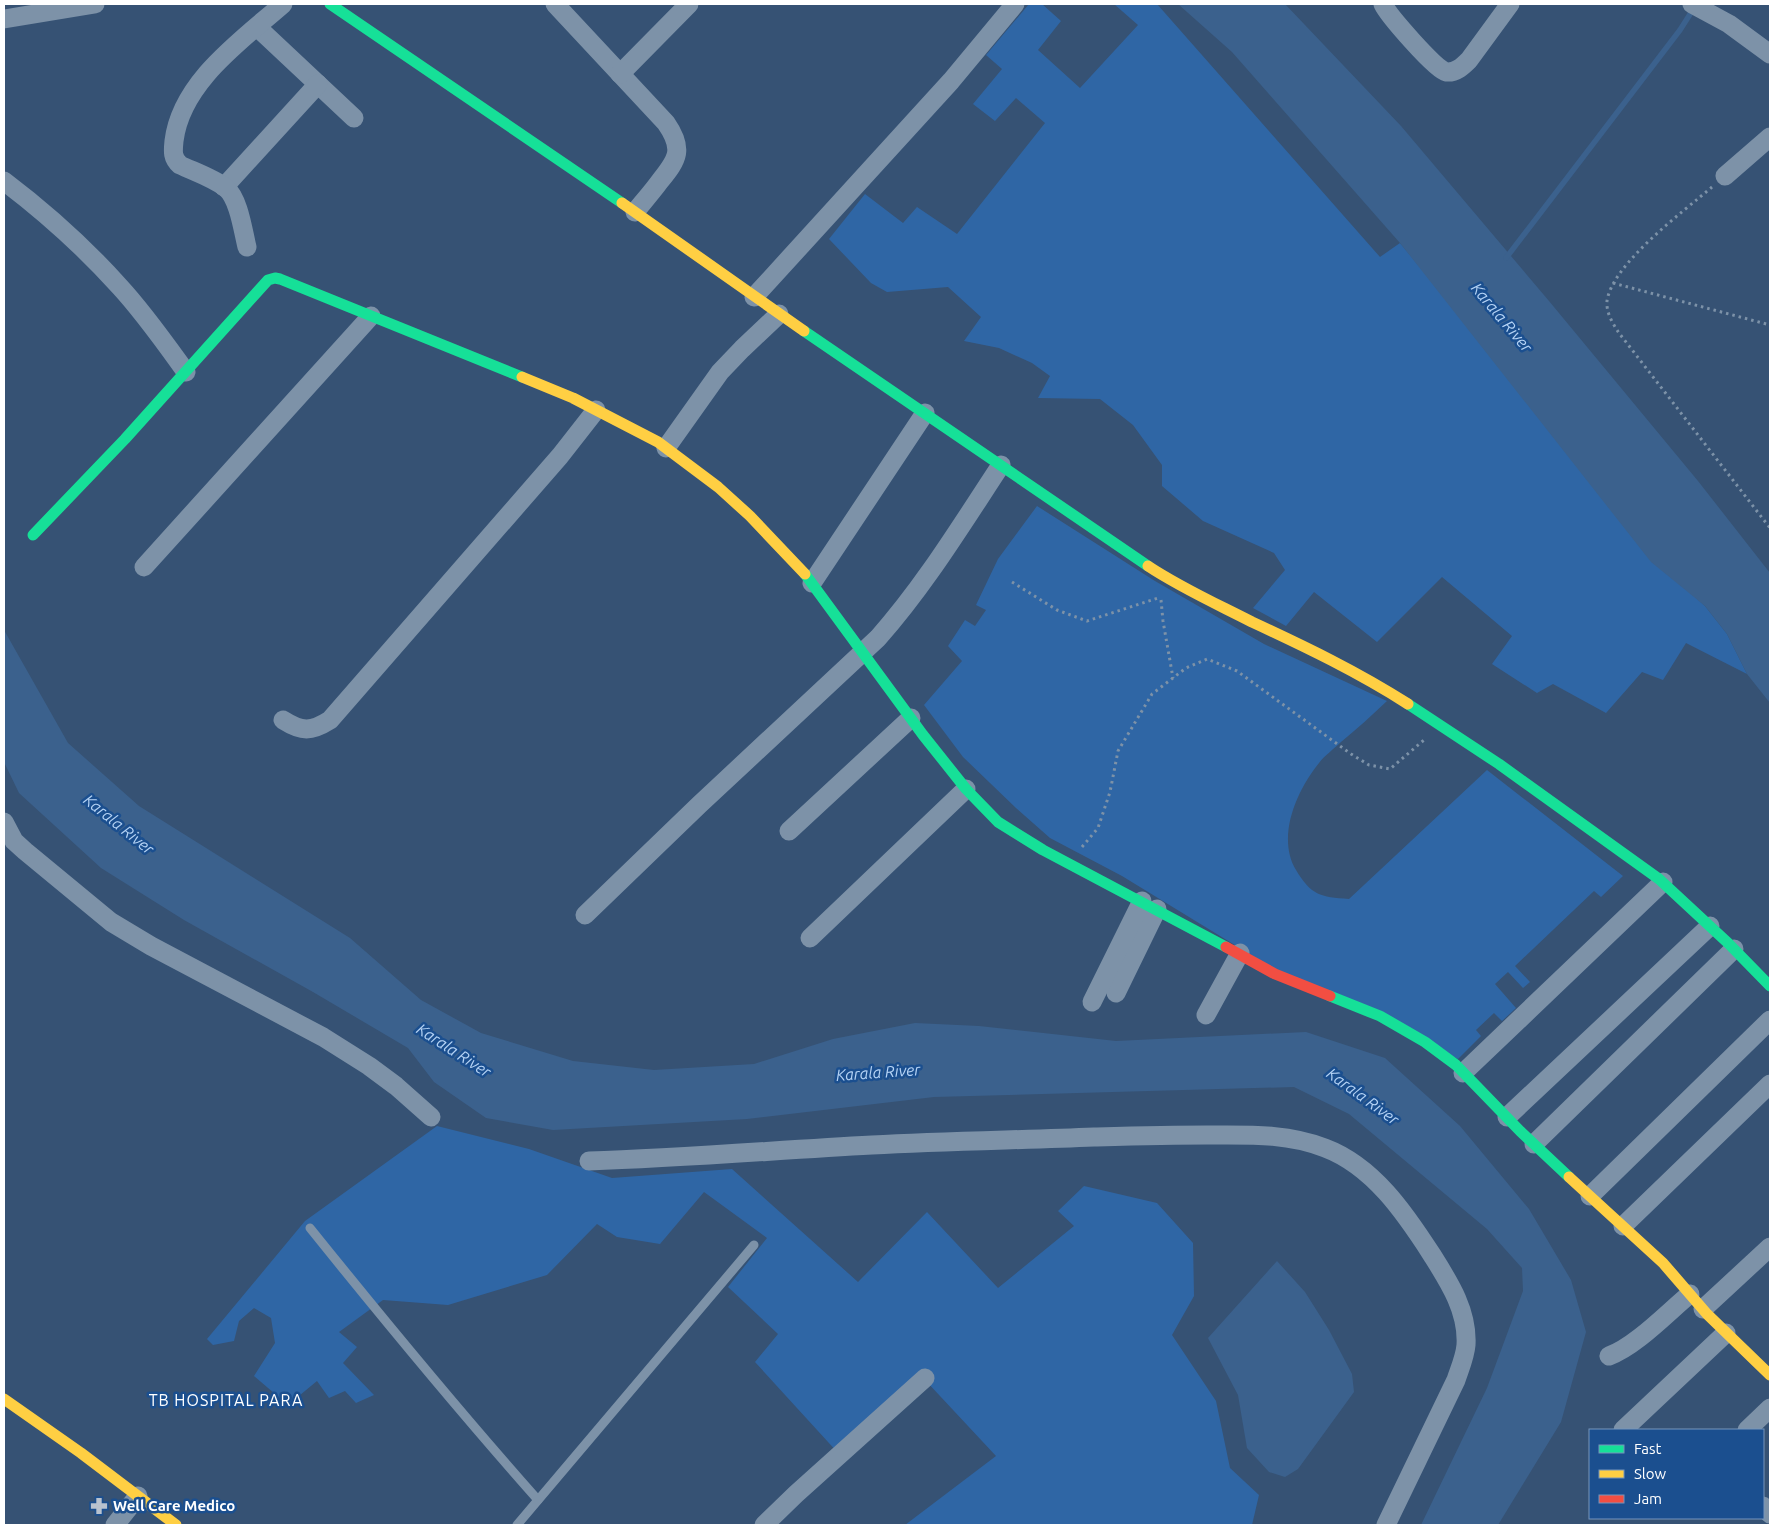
<svg xmlns="http://www.w3.org/2000/svg" width="1774" height="1529" viewBox="0 0 1774 1529" font-family="Ubuntu,sans-serif">
<style>
.green{fill:#2f66a5}
.water{fill:#3b618d}
.lines{fill:none;stroke-linecap:round;stroke-linejoin:round}
.stream{stroke:#3b618d;stroke-width:5.5}
.path{stroke:#7d92a8;stroke-width:3;stroke-dasharray:2.5 4;stroke-linecap:butt}
.lane{stroke:#7d92a8;stroke-width:9}
.street{stroke:#7d92a8;stroke-width:19}
.fast{stroke:#16e098;stroke-width:11}
.slow{stroke:#ffcf43;stroke-width:11}
.jam{stroke:#f24e42;stroke-width:11}
.labels{text-anchor:middle;stroke-width:5;stroke-linejoin:round;paint-order:stroke}
.poi-label{font-size:15px;font-weight:bold;fill:#fff;stroke:#1b4f8f;text-anchor:start}
.water-label{font-size:16px;font-style:italic;fill:#b5d3f5;stroke:#1b4f8f}
.neighbourhood-label{font-size:16px;letter-spacing:1px;fill:#fff;stroke:#1b4f8f}
</style>
<rect width="100%" height="100%" fill="#365274"/>
<g class="green">
<path d="M1029 4H1042L1061 21 1038 50 1080 88 1138 25 1114 4H1157L1380 257 1400 243 1685 588 1705 606 1727 634 1747 674 1686 643 1663 680 1642 672 1606 713 1553 684 1537 693 1492 664 1512 636 1442 577 1377 642 1314 592 1286 626 1253 608 1285 570 1274 553 1203 521 1162 486V465L1133 425 1100 399 1038 398 1050 376 1032 363 999 348 964 341 981 317 948 287 887 292 871 283 829 239 865 194 903 223 917 207 957 234 1045 123 1016 98 995 121 973 104 1002 69 986 55Z"/>
<path d="M1037 506 1155 581 1264 644 1387 701C1372 715 1357 729 1341 742 1334 749 1325 755 1319 763 1297 790 1276 837 1296 870 1311 895 1320 897 1349 899L1487 770 1623 876 1601 897 1594 891 1515 966 1530 982 1523 988 1508 972 1495 984 1516 1008 1502 1021 1494 1013 1476 1030 1481 1036 1458 1059 1274 969 1122 876 1050 838 1016 808 963 757 924 705 962 661 948 646 965 620 975 626 986 610 976 605 998 559Z"/>
<path d="M437 1126 529 1149 612 1178 732 1169 858 1282 927 1212 998 1288 1074 1226 1058 1211 1084 1186 1157 1203 1193 1243 1194 1296 1172 1335 1216 1401 1230 1468 1259 1495 1252 1525H905L996 1456 926 1381 839 1454 755 1362 778 1334 728 1287 767 1238 704 1192 660 1244 617 1237 597 1224 547 1275 448 1305 383 1300 339 1332 357 1347 343 1363 374 1395 356 1403 345 1391 329 1398 317 1381 288 1405 254 1376 275 1343 271 1318 254 1308 239 1321 234 1341 213 1345 207 1339 305 1221Z"/>
</g>
<g class="water">
<path d="M1178 4H1285L1401 126 1549 301 1698 481 1770 573V703L1747 674 1727 634 1705 606 1651 562 1400 243 1232 52Z"/>
<path d="M4 630 68 743 139 806 350 938 421 1000 481 1033 573 1061 654 1070 754 1064 833 1039 915 1023 979 1026 1116 1041 1306 1032 1385 1058 1460 1126 1529 1209 1571 1280 1586 1332 1561 1422 1498 1525H1421L1487 1388 1523 1291 1522 1268 1487 1229 1349 1114 1294 1087 934 1097 747 1119 553 1130 486 1118 434 1082 408 1048 313 992 184 920 101 868 19 793 4 762Z"/>
<path d="M1277 1261 1305 1292 1329 1330 1352 1374 1354 1392 1298 1469 1285 1477 1269 1472 1247 1448 1238 1395 1208 1338Z"/>
</g>
<g class="lines">
<path class="stream" d="M1506 258 1680 30 1694 8"/>
<g class="path">
<path d="M1712 187C1684 211 1612 264 1607 301 1606 313 1613 324 1619 333L1770 528"/>
<path d="M1613 283 1770 325"/>
<path d="M1012 582 1057 610 1087 621 1158 598"/>
<path d="M1161 600 1163 621 1173 678"/>
<path d="M1082 847 1098 828 1110 792 1118 751 1152 694 1186 668 1207 659 1237 671 1351 754 1369 765 1390 769 1424 740"/>
</g>
<g class="lane">
<path d="M310 1228C384 1320 459 1411 538 1500"/>
<path d="M517 1525 754 1245"/>
</g>
<g class="street">
<path d="M555 4 666 123C684 149 678 159 660 181 652 192 643 202 635 212"/>
<path d="M1383 4C1388 15 1436 70 1446 72 1456 73 1463 66 1469 60L1510 4"/>
<path d="M1692 4 1729 24 1770 54"/>
<path d="M4 19 95 4"/>
<path d="M257 27 354 118"/>
<path d="M620 74 689 4"/>
<path d="M1725 176 1770 137"/>
<path d="M4 181C45 212 85 248 120 287 144 313 165 343 186 372"/>
<path d="M224 187 318 84"/>
<path d="M247 247C243 231 239 199 226 188 213 178 195 172 180 165 172 158 173 151 174 141 181 82 242 40 283 4"/>
<path d="M754 297 951 81 1015 4"/>
<path d="M666 448 720 372 742 349 779 314"/>
<path d="M144 567 371 316"/>
<path d="M812 583 925 413"/>
<path d="M283 720C302 732 311 732 330 720L560 456 596 410"/>
<path d="M4 822 14 841 25 851 111 922 151 946 323 1037 369 1066 396 1086 431 1117"/>
<path d="M789 831 911 718"/>
<path d="M585 915 699 805 878 638C925 585 962 524 1001 465"/>
<path d="M810 938 966 789"/>
<path d="M1116 993 1157 909"/>
<path d="M1092 1002 1142 901"/>
<path d="M1206 1015 1240 953"/>
<path d="M1463 1073 1663 882"/>
<path d="M1507 1117 1710 926"/>
<path d="M1534 1144 1734 949"/>
<path d="M589 1161C683 1158 778 1150 872 1145 946 1141 1020 1140 1094 1137 1132 1136 1169 1135 1207 1135 1247 1135 1287 1133 1325 1148 1373 1166 1405 1213 1432 1255 1449 1282 1468 1311 1466 1345 1465 1357 1460 1368 1456 1380L1386 1525"/>
<path d="M1590 1196 1770 1020"/>
<path d="M1623 1226 1770 1084"/>
<path d="M1703 1309 1770 1247"/>
<path d="M1609 1356C1636 1346 1667 1313 1690 1294"/>
<path d="M1623 1430 1726 1333"/>
<path d="M1747 1430 1770 1408"/>
<path d="M1763 1506 1770 1514"/>
<path d="M115 1525 138 1496"/>
<path d="M764 1525 796 1494 925 1378"/>
</g>
<g class="fast">
<path d="M330 4 622 203"/>
<path d="M804 331 1148 566"/>
<path d="M33 535 125 439 268 280 275 278 280 279 522 377"/>
<path d="M805 574 923 735 966 789 998 822 1043 850 1226 947"/>
<path d="M1408 704 1499 764 1659 879 1728 943 1770 986"/>
<path d="M1330 996 1380 1016 1425 1042 1456 1065 1520 1131 1569 1177"/>
</g>
<g class="slow">
<path d="M622 203 804 331"/>
<path d="M522 377 573 398 658 442 718 487 750 516 805 574"/>
<path d="M1148 566C1181 588 1217 604 1252 622 1306 647 1358 672 1408 704"/>
<path d="M1569 1177 1663 1263 1707 1314 1770 1375"/>
<path d="M4 1399 81 1453 176 1525"/>
</g>
<path class="jam" d="M1226 947 1275 974 1330 996"/>
</g>
<defs>
<g id="pharmacy-bare" transform="scale(1.35)"><path d="M-2-6h4v4h4v4h-4v4h-4v-4h-4v-4h4Z" fill="#b9c2ce" stroke="#1b4f8f" stroke-width="2.5" paint-order="stroke"/></g>
</defs>
<g fill-rule="evenodd">
<use href="#pharmacy-bare" x="99" y="1506"/>
</g>
<g class="labels">
<g class="poi-label">
<text x="113" y="1511">Well Care Medico</text>
</g>
<g class="water-label">
<text transform="translate(1502 317) rotate(50)" y="6">Karala River</text>
<text transform="translate(119 824) rotate(39)" y="6">Karala River</text>
<text transform="translate(454 1050) rotate(33)" y="6">Karala River</text>
<text transform="translate(878 1072) rotate(-4)" y="6">Karala River</text>
<text transform="translate(1363 1096) rotate(36)" y="6">Karala River</text>
</g>
<g class="neighbourhood-label">
<text x="226" y="1406">TB HOSPITAL PARA</text>
</g>
</g>
<rect width="1774" height="1529" fill="none" stroke="#ffffff" stroke-width="10"/>
<rect x="1589" y="1429" width="175" height="90" fill="#1b4f8f" stroke="#7695bc"/>
<rect x="1599" y="1445" width="25" height="8" fill="#16e098" stroke="#7695bc"/>
<text x="1634" y="1454" font-size="15" fill="#ffffff">Fast</text>
<rect x="1599" y="1470" width="25" height="8" fill="#ffcf43" stroke="#7695bc"/>
<text x="1634" y="1479" font-size="15" fill="#ffffff">Slow</text>
<rect x="1599" y="1495" width="25" height="8" fill="#f24e42" stroke="#7695bc"/>
<text x="1634" y="1504" font-size="15" fill="#ffffff">Jam</text>
</svg>
